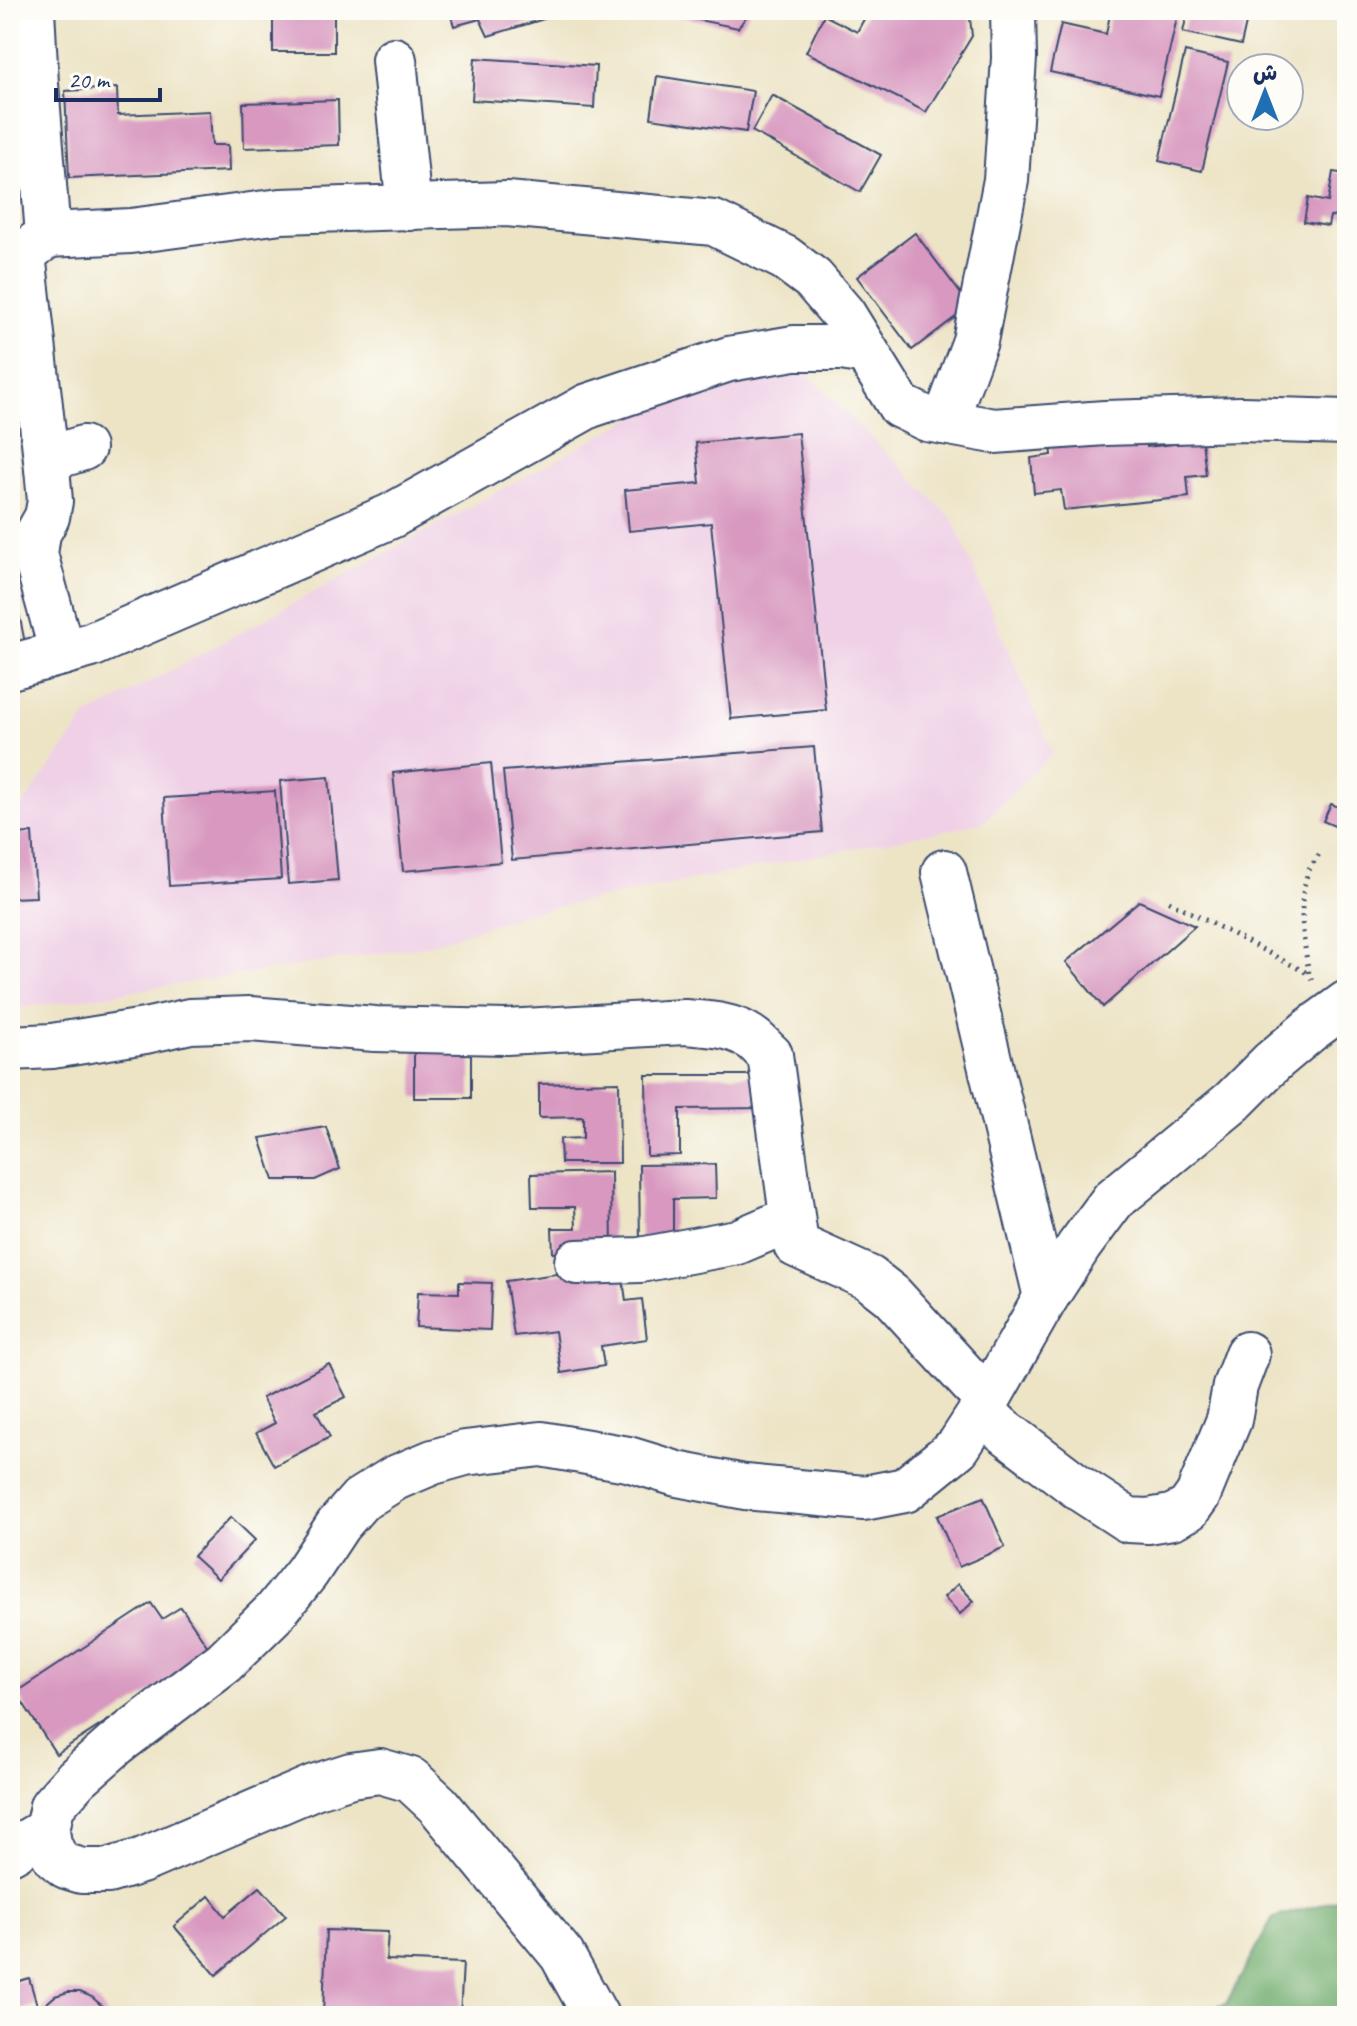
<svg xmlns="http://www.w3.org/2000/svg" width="1357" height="2026" viewBox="0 0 1357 2026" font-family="Caveat,'Playpen Sans Arabic',sans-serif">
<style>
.built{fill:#efd0e6}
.forest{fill:#6daa6a;stroke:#446c64;stroke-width:2}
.building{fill:#d898c0}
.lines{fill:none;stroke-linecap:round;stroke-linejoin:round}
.minor-casing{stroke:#3a4a6e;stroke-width:48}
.path{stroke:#3a4a6e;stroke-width:5;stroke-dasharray:2 6;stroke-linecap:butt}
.minor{stroke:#fff;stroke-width:44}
</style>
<rect width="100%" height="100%" fill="#fdfcf7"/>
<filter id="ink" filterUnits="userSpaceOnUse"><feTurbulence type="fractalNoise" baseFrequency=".0125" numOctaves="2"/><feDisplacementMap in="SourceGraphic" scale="16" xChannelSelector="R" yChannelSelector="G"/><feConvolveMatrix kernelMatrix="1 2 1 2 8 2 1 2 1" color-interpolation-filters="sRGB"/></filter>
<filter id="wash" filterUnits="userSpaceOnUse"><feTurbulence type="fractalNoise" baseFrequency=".006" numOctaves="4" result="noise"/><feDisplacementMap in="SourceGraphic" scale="32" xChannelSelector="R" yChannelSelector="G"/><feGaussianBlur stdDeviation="1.8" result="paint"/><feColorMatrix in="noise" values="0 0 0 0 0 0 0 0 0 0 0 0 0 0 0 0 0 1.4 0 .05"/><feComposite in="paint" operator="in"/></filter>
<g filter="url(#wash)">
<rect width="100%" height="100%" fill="#ede4c6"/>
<path class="built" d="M798 365 952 518 1053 753 982 823 522 914 427 946 10 1010V823L87 716 653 407Z"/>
<path class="forest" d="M1347 1897V2016H1130L1133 2014H1189L1226 2004 1273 1918Z"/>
<g id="blocks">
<g class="building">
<path d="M334 10V52H273V11Z"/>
<path d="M449 10H570V11L488 36 480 19 454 26Z"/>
<path d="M654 10H751L738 28 654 11Z"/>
<path d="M869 10H969L972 36 926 112 806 52 824 15 857 32Z"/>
<path d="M1111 10H1138L1177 18 1159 96 1050 72 1061 24 1106 34Z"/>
<path d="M1188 10H1249L1241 45 1183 32Z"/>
<path d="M1185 52 1228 62 1202 171 1159 161Z"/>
<path d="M475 58 596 66 594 108 472 100Z"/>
<path d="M657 76 753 91 746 132 651 118Z"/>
<path d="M117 88 118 115 210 111 212 145H228L229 171 69 178 65 91Z"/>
<path d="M772 95 881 155 860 192 752 131Z"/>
<path d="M338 100 339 145 244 148 243 103Z"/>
<path d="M1333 172 1347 174V218L1330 216 1328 226 1304 222 1308 198 1328 202Z"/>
<path d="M915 233 970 306 912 350 857 277Z"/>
<path d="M798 433 826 710 731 719 711 523 629 531 625 490 700 483 696 443Z"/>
<path d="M1146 435 1147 447 1202 441 1206 475 1187 477 1189 497 1064 510 1061 490 1034 493 1031 458 1052 455 1051 445Z"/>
<path d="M10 573H11L27 653 10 654Z"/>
<path d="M814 747 822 832 512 860 503 771Z"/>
<path d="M491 763 501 862 403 871 393 773Z"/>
<path d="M329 777 338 880 288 884 280 781Z"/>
<path d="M275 791 281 879 169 886 164 798Z"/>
<path d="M1331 804 1347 810 1339 828 1323 821Z"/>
<path d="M32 833 36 897 11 898 10 834Z"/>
<path d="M1139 901 1195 926 1103 1007 1066 962Z"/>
<rect x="414" y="1043" width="57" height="55"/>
<path d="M646 1075H763L764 1108 680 1109V1155L647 1156Z"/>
<path d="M619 1082 620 1163H561L560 1139 583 1138V1117L539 1118V1084Z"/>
<path d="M326 1127 340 1169 315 1180H274L260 1138Z"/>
<path d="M715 1164 716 1198 673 1199V1245L640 1246 639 1165Z"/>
<path d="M611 1172 612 1252 553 1253 552 1228H576L575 1207H532L531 1174Z"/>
<path d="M621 1265 626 1301 642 1299 647 1339 601 1346 604 1366 561 1373 555 1331 514 1336 506 1281Z"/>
<path d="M459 1282 492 1283 490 1330 416 1327 418 1292 459 1293Z"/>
<path d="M329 1364 346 1397 316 1412 330 1437 274 1466 256 1433 275 1423 262 1398Z"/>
<path d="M983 1497 1005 1547 959 1567 937 1516Z"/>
<path d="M231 1517 255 1540 218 1579 193 1556Z"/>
<path d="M958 1584 974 1601 960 1614 944 1597Z"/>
<path d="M151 1603 162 1619 181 1607 212 1653 56 1754 16 1692Z"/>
<path d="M260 1887 286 1916 216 1975 174 1926 209 1896 225 1916Z"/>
<path d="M326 1930 388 1932 386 1960 463 1963 460 2016H323Z"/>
<path d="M29 1978 37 2005 15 2012 10 1997V1984Z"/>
<path d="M68 1992H80L92 1997 101 2005 108 2016H39L46 2004 55 1996Z"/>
</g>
</g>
</g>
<g filter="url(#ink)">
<use href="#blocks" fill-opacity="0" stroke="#3a4a6e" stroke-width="2"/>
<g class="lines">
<g class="minor-casing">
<g id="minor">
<path d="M394 60 409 208"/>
<path d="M48 235 131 231 281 211 507 204 714 223 785 258 813 279 843 314 900 406 927 419 994 431 1105 423 1241 419 1347 422"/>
<path d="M23 254 47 468"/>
<path d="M10 260 23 254 48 235 36 84 32 10"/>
<path d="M945 422 975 341 1006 180 1014 58 1013 10"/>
<path d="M62 653 35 554 38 533 47 517 50 501 47 468 55 457 83 448"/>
<path d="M10 667 91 645 391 516 588 406 729 359 794 348H842L866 352"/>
<path d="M944 872 1046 1297"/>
<path d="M10 1048 52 1046 145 1031 190 1021 250 1019 375 1029 506 1032 684 1022C706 1024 731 1024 750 1037 757 1041 763 1049 770 1055L796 1245 869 1278 892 1296 987 1400"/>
<path d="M577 1262 640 1260 737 1242 791 1219"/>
<path d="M982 1410 999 1427 1082 1490 1128 1520 1148 1521 1172 1517 1188 1509 1198 1495 1229 1420 1235 1386 1247 1354"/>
<path d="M10 1852 47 1830"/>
<path d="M596 2016 562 1955 438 1805 411 1780 380 1771 351 1775 314 1787 141 1861 108 1871H82L66 1866 55 1857 49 1844 47 1830 52 1806 77 1778 117 1743 224 1662 275 1612 307 1572 338 1525 360 1500 395 1478 433 1462 465 1453 541 1444 628 1459 677 1474 745 1487 864 1498 905 1490 958 1447 982 1410 1046 1297 1079 1246 1113 1200 1232 1102 1272 1062 1310 1030 1347 1003"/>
</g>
</g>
<g class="path">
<path d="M1346 284 1347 285"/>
<path d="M1169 901 1309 974"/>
<path d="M1312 980 1309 974C1304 941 1296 902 1309 870 1312 865 1316 859 1319 854"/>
</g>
<use href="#minor" class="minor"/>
</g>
</g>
<rect width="1357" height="2026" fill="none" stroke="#fdfcf7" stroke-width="40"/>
<g transform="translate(1265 92)"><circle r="38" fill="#fdfcf7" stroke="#a3aaba" stroke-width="2"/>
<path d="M0-6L14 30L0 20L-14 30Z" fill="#1f6fb2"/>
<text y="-12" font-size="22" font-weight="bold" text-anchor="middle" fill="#1b2f5e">ش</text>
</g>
<path d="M56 88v12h104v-12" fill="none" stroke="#1b2f5e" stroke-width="4"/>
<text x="68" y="88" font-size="24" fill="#1b2f5e" stroke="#fdfcf7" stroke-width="6" paint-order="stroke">20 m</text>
</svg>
